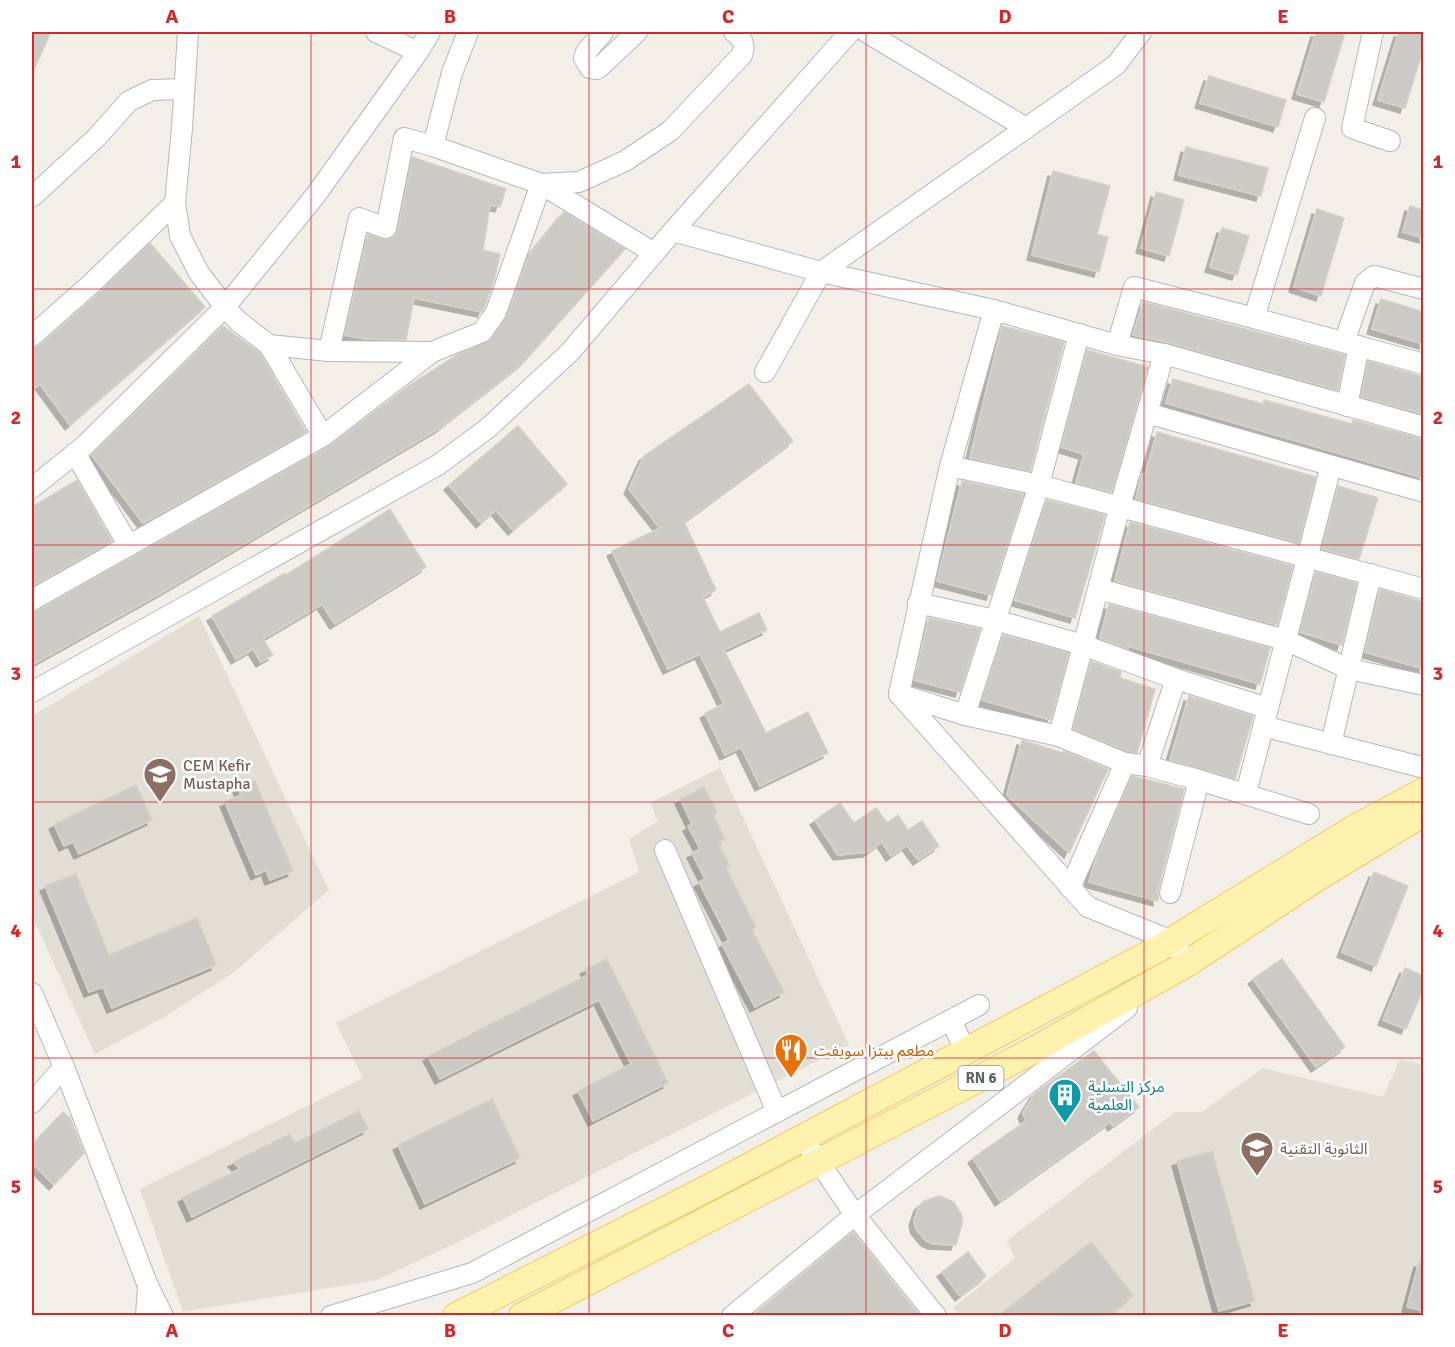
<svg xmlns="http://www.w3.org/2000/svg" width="1455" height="1347" viewBox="0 0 1455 1347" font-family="Signika,'Noto Sans Arabic',sans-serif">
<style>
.education{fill:#e1ded6}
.building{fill:#cccac5;stroke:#d6d1c6;stroke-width:1.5;filter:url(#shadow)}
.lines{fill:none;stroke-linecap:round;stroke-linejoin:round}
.minor-casing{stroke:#b5b8bc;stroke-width:22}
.major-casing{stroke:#f2c960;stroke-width:28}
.minor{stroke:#fff;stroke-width:20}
.major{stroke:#fff2af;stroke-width:26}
.grid{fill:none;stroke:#d62828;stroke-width:1.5;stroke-opacity:0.55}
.labels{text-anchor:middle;stroke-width:5;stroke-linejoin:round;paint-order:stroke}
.shield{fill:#fff;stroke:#8f9295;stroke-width:1.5}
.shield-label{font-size:15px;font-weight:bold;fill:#5f6368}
.education-label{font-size:16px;fill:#785e54;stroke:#fff;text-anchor:start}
.food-label{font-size:16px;fill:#c56008;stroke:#fff;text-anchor:start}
.culture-label{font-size:16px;fill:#0d838f;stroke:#fff;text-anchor:start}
.neatline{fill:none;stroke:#d62828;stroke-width:2}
.grid-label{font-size:20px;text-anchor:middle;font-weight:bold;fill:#d62828}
</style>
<defs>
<filter id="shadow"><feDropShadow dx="-5" dy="5" stdDeviation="0" flood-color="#0004"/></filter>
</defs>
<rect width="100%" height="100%" fill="#f1efe8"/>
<g class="education">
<path d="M199 616 329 890 233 973 166 1016 95 1054 32 916V716Z"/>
<path d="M720 768 849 1045 458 1242 377 1280 183 1312 140 1189 363 1078 336 1023 639 872 629 839 658 821 650 803Z"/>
<path d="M1400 1059 1423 1065V1315L960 1316 953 1308 1015 1258 1007 1241 1175 1112H1202L1263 1068 1383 1097Z"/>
</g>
<g class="building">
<path d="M32 32H51L32 74Z"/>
<path d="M1316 32H1345L1324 102 1297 94Z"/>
<path d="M1399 32H1424V47L1405 108 1378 100Z"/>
<path d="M1209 76 1286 100 1278 127 1200 103Z"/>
<path d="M1186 147 1268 168 1261 196 1179 175Z"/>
<path d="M412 157 506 189 500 207 490 205 483 250 500 254 495 277 485 306 482 312 414 298 406 340 366 339 345 335 368 234 388 240 395 236 398 230Z"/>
<path d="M1053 171 1110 186 1097 234 1108 237 1099 272 1032 255Z"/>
<path d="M1156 192 1184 200 1169 256 1141 248Z"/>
<path d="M1410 206 1424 210V238L1403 232Z"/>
<path d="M1317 209 1344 218 1321 296 1294 287Z"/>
<path d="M564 212 625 249 524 362 440 428 161 593 32 665V612L38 610 329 446 411 384 457 355 491 339 507 316 529 255Z"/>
<path d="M1222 228 1249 236 1237 275 1210 267Z"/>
<path d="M150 243 205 307 70 425 40 384 32 390V348L40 345 100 292Z"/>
<path d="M1381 299 1424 312V344L1372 329Z"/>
<path d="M1143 302 1345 355 1338 390 1167 342 1133 335Z"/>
<path d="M223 326 260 353 306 432 143 523 92 455Z"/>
<path d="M1002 326 1064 342 1030 471 970 458Z"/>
<path d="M1087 350 1148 367 1112 492 1076 483 1084 454 1061 447Z"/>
<path d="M1368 361 1424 377V414L1361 397Z"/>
<path d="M1173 379 1263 404 1264 400 1352 424 1353 420 1424 439V478L1166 403Z"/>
<path d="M749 384 793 441 684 522 716 590 703 597 720 632 759 613 767 630 724 650 766 733 808 712 828 753 760 786 741 747 725 755 705 713 724 704 700 654 668 669 612 551 660 528 629 489 644 456Z"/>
<path d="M518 426 567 484 513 530 496 510 481 523 449 485Z"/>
<path d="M1157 432 1316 477 1299 543 1136 499 1142 474 1145 475Z"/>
<path d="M77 480 112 541 32 586V507Z"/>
<path d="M962 481 1024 494 991 595 937 581Z"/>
<path d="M1338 486 1378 498 1359 559 1322 549Z"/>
<path d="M1047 500 1105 515 1075 618 1014 600Z"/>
<path d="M390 509 426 567 335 624 322 604 263 639 273 655 261 662 253 649 236 659 212 616 285 573 286 575Z"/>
<path d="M1130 522 1293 566 1277 625 1115 581Z"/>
<path d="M1316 572 1357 583 1342 645 1300 632Z"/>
<path d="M1380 589 1424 602V669L1365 652Z"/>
<path d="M1109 604 1270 648 1260 684 1128 646V649L1100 638Z"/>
<path d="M929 618 980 629 960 692 914 680Z"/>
<path d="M1003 635 1069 653 1051 720 982 700Z"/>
<path d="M1091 661 1121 672 1120 678 1155 689 1137 753 1128 751 1073 729Z"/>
<path d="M1189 696 1253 716 1235 779 1170 760Z"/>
<path d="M1022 740 1063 753 1064 751 1108 769 1069 853 1007 795Z"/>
<path d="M1132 776 1184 789 1158 890V901L1089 882 1096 858Z"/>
<path d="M255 781 293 871 270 880 266 870 256 875 225 802 241 795 238 788Z"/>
<path d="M136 785 152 820 79 854 73 842 64 846 54 824Z"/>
<path d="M704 787 717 812 713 815 725 839 718 843 730 866H725L756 927 752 930 784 992 755 1007 722 944 729 940 699 882 705 879 692 853 700 849 688 826 692 824 680 799Z"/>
<path d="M840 803 854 823 876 808 887 823 898 815 908 830 922 821 939 846 918 860 907 845 891 856 882 842 868 852 838 855 815 820Z"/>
<path d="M1374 872 1408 886 1376 966 1342 952Z"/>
<path d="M76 874 109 955 197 918 216 965 112 1008 103 987 89 992 45 886Z"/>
<path d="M607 959 668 1083 593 1121 578 1091 631 1064 599 1000 440 1079 428 1056 588 975 585 969Z"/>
<path d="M1282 959 1345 1047 1316 1067 1253 979Z"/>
<path d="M1405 968 1424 976V987L1406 1029 1383 1020Z"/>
<path d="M1094 1051 1139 1107 1113 1126 1110 1122 1000 1201 973 1158 1026 1121 1023 1113 1035 1093Z"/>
<path d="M492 1099 520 1158 425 1204 398 1145Z"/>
<path d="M359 1111 368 1129 192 1217 183 1197 240 1169 233 1162 290 1134 295 1143Z"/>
<path d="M63 1112 70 1118 84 1153 54 1185 32 1163V1145Z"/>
<path d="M1212 1151 1255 1301 1219 1311 1177 1161Z"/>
<path d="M939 1196 954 1202 962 1216V1224L956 1245 933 1244 926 1241 916 1229 914 1221 919 1206 924 1201Z"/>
<path d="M853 1232 920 1316H752Z"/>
<path d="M1091 1242 1133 1295 1108 1316H998Z"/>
<path d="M968 1252 986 1276 960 1296 942 1272Z"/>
<path d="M1419 1262 1424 1263V1311L1407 1307Z"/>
</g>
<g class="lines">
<g class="minor-casing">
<g id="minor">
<path d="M188 32 182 128 175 203 180 236 199 273 225 307 238 321 269 345 329 351 432 352 482 332 496 312 541 184 579 182 625 161 670 131 742 55C746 44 742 39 734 32"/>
<path d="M376 32 418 52"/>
<path d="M603 32 586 52 584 58 590 68 597 69 602 65 637 32"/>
<path d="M866 32 1026 128"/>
<path d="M1373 32 1352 128 1390 141"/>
<path d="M433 146 452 73 468 32"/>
<path d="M32 197 97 137 129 101 152 90 184 89"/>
<path d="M673 231 821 272 994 310 1117 345 1164 354 1424 427"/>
<path d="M1254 318 1315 118"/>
<path d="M32 336 92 283 175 203"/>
<path d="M1344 342 1365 283 1374 276 1424 289"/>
<path d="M269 345 323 436"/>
<path d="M1117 345 1134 287 1254 318 1424 364"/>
<path d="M329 351 359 218 386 228 404 138 433 146 541 184 654 253"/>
<path d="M765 372 821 272 1116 65 1141 32"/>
<path d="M1347 406 1359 346"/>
<path d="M1147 413 1424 492"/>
<path d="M75 453 129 546"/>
<path d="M950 466 1039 485 1424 589"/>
<path d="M32 488 83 447 225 307 315 196 418 52 430 32"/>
<path d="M1099 589 1285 640 1349 669 1424 685"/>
<path d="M32 600 323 436 432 352"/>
<path d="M918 603 995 620 1083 645 1176 679 1267 708"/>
<path d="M32 692 438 465 488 428 570 352 673 231 850 32"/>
<path d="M899 694 1088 907 1172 941 1188 963 1177 971"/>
<path d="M899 694 965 715 1059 736 1125 763 1147 766 1199 780 1309 814"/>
<path d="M899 694 950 466 994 310"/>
<path d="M965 715 1039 485 1079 334"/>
<path d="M1263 726 1421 767"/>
<path d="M1059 736 1120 506 1164 354"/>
<path d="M1331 744 1371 574"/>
<path d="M1147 766 1176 679"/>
<path d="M1246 793 1331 466"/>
<path d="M665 850 777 1112"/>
<path d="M1070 888 1125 763"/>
<path d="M1170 893 1199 780"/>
<path d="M32 993 64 1067 148 1286"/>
<path d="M951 1020 965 1050"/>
<path d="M32 1103 64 1067"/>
<path d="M146 1316 148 1286 163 1316"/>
<path d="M331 1316 472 1273 979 1005"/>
<path d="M732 1316 855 1215 802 1137"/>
<path d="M936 1316 855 1215 1127 1008"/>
</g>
</g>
<g class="major-casing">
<g id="major">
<path d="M456 1316 712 1186 1158 949 1353 829 1424 791"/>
<path d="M522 1316 1030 1052 1188 963 1317 878 1424 813"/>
</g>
</g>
<use href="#minor" class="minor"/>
<use href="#major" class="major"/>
</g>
<path class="grid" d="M311 32V1316M589 32V1316M866 32V1316M1144 32V1316M32 289H1424M32 545H1424M32 802H1424M32 1058H1424"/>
<defs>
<g id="school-pin" transform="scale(1.725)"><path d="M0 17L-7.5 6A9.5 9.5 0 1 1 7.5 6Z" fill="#8d6e63" stroke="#fff"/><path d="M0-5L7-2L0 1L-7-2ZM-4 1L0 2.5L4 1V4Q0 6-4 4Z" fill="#fff"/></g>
<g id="restaurant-pin" transform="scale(1.725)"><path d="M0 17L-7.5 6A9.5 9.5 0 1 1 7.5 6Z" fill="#e8710a" stroke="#fff"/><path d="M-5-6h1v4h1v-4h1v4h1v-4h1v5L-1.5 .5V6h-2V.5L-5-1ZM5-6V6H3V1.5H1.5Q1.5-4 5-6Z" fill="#fff"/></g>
<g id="building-pin" transform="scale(1.725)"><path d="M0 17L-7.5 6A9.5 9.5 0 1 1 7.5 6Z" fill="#0f9aa8" stroke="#fff"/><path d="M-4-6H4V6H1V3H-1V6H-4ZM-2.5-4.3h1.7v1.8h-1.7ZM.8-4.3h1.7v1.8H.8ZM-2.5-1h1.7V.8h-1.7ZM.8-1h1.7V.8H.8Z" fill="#fff"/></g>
</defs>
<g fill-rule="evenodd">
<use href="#school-pin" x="160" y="774"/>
<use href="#restaurant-pin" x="791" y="1050"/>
<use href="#building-pin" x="1065" y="1095"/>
<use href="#school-pin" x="1257" y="1148"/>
</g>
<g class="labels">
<rect class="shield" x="958.5" y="1066" width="45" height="24" rx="4.5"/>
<g class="shield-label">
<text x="981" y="1083">RN 6</text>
</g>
<g class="education-label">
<text x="183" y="771">CEM Kefir<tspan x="183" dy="18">Mustapha</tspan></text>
<text x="1280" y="1154">الثانوية التقنية</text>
</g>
<g class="food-label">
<text x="814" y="1056">مطعم بيتزا سويفت</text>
</g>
<g class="culture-label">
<text x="1088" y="1092">مركز التسلية<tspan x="1088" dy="18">العلمية</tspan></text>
</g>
</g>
<rect width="1455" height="1347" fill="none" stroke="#ffffff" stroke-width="66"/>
<rect x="33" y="33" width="1389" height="1281" class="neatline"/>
<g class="grid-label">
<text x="172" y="23">A</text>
<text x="450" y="23">B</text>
<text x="728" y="23">C</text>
<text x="1005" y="23">D</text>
<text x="1283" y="23">E</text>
<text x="16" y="168">1</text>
<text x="1438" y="168">1</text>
<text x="16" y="424">2</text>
<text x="1438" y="424">2</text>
<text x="16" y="680">3</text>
<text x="1438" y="680">3</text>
<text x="16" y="937">4</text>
<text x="1438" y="937">4</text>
<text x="16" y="1193">5</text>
<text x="1438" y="1193">5</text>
<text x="172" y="1337">A</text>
<text x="450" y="1337">B</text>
<text x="728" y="1337">C</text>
<text x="1005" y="1337">D</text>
<text x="1283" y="1337">E</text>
</g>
</svg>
